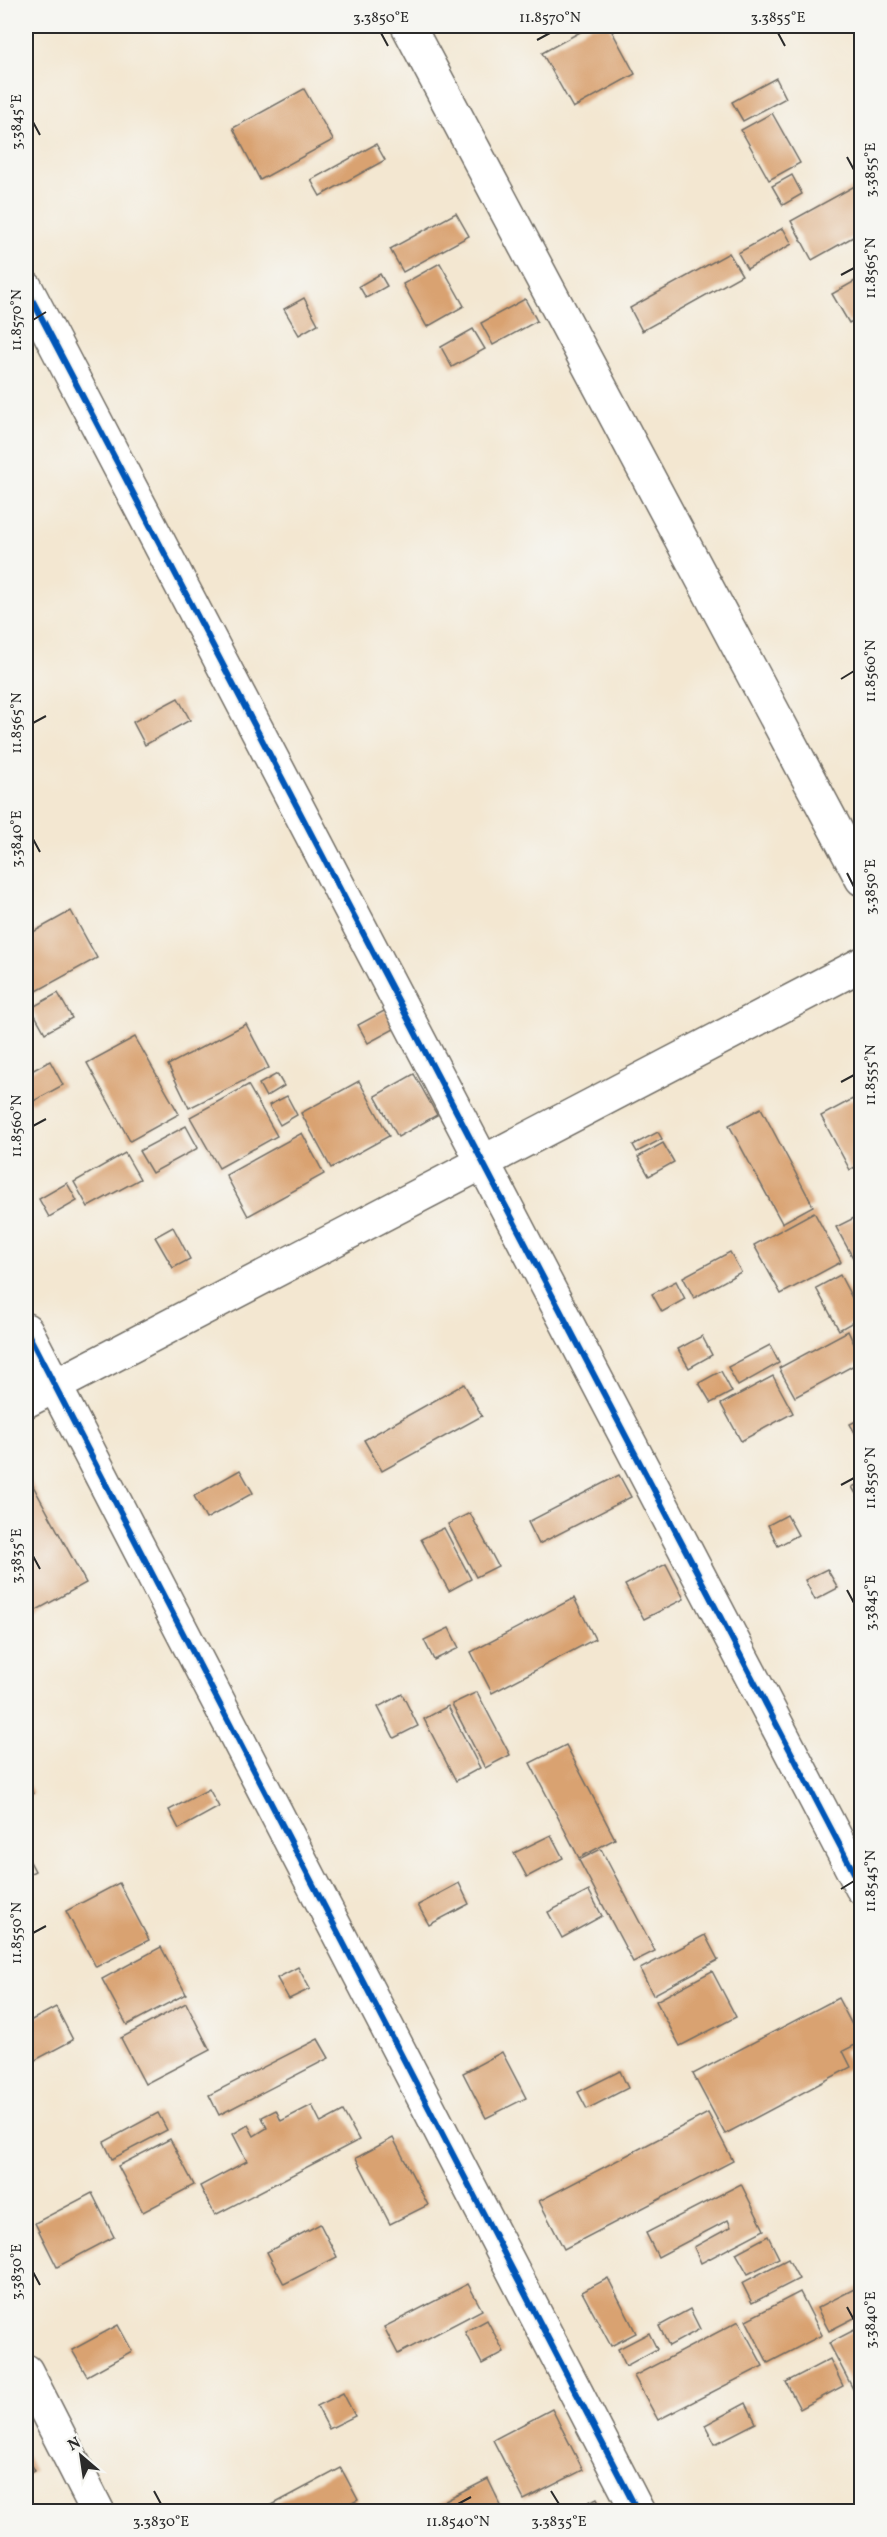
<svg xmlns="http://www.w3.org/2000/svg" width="887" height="2537" viewBox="0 0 887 2537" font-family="Vollkorn,serif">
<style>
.building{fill:#d9a271}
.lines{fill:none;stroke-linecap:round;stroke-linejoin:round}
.minor-casing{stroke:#716d65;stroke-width:36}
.minor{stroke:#fff;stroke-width:33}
.cycleway-casing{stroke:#f6f6f2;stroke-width:10}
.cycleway{stroke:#0057b8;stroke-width:6}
.ticks{fill:none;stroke:#2b2b2b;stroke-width:2}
.neatline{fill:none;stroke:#2b2b2b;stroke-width:2}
.ticks-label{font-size:15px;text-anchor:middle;fill:#2b2b2b}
</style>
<rect width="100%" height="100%" fill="#f6f6f2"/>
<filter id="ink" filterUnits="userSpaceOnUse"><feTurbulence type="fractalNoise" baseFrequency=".0167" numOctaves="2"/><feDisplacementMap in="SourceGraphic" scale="12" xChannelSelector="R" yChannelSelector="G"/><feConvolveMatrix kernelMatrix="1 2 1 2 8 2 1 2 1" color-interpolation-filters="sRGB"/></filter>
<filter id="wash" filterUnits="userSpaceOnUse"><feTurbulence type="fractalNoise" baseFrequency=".008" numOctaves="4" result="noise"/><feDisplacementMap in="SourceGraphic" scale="24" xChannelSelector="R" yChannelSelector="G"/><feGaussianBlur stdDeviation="1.35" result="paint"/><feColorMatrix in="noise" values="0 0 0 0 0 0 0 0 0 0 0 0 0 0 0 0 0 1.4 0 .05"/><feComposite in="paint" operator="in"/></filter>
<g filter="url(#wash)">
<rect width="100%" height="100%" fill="#f3e7d1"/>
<g id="blocks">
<g class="building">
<path d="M591 26H609L635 74 573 108 542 53Z"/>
<path d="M776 78 786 98 743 121 732 102Z"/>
<path d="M304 89 333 140 260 180 233 128Z"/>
<path d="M772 113 800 163 769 180 741 130Z"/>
<path d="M376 144 385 160 320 196 311 180Z"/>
<path d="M792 175 802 194 783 205 772 186Z"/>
<path d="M862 182V232L812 260 791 221Z"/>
<path d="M456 213 469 236 403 272 390 249Z"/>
<path d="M783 228 792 244 747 269 738 253Z"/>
<path d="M729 253 742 275 642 331 630 308Z"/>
<path d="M440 263 464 306 427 327 403 284Z"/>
<path d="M380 274 387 286 366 298 359 286Z"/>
<path d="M862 277V316L849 323 832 294Z"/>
<path d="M304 298 318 324 299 335 284 309Z"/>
<path d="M525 299 537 321 493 345 481 323Z"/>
<path d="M473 329 485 349 452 367 441 347Z"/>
<path d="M178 698 190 720 145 745 133 722Z"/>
<path d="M71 911 97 958 26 997V936Z"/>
<path d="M58 993 72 1018 45 1033 31 1008Z"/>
<path d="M386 1010 396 1028 368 1043 358 1025Z"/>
<path d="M246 1024 269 1068 189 1108 168 1065Z"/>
<path d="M135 1037 179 1114 130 1141 87 1063Z"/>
<path d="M50 1061 63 1085 30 1103 26 1095V1074Z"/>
<path d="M277 1074 284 1086 266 1097 259 1084Z"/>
<path d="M414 1074 437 1115 398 1137 375 1096Z"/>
<path d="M359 1081 389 1136 331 1168 301 1113Z"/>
<path d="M248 1085 277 1136 219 1168 190 1117Z"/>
<path d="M862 1094V1163L850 1170 821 1116Z"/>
<path d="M287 1096 297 1115 280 1125 269 1105Z"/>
<path d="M761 1108 813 1206 782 1223 729 1125Z"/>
<path d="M186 1126 198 1148 152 1173 139 1151Z"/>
<path d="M658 1132 662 1139 637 1152 633 1145Z"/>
<path d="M302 1133 324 1174 248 1216 226 1175Z"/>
<path d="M663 1143 674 1162 649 1176 638 1157Z"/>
<path d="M125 1153 140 1179 88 1207 74 1182Z"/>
<path d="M67 1183 77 1201 49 1217 39 1199Z"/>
<path d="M814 1212 841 1262 781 1294 754 1245Z"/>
<path d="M862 1214V1274L836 1227Z"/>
<path d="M173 1227 190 1259 173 1268 155 1237Z"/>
<path d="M730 1252 741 1272 694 1298 683 1277Z"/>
<path d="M840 1275 862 1317 839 1330 816 1288Z"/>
<path d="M676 1281 685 1299 662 1312 652 1294Z"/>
<path d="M848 1331 862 1361 795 1397 779 1368Z"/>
<path d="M702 1336 712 1355 689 1368 678 1349Z"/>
<path d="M770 1345 779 1363 738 1386 728 1367Z"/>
<path d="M721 1371 732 1392 711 1403 699 1383Z"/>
<path d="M773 1376 793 1413 741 1441 721 1404Z"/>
<path d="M464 1384 482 1416 382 1471 364 1440Z"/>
<path d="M862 1418V1445L850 1424Z"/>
<path d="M240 1470 253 1493 206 1519 194 1496Z"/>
<path d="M26 1473 86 1583 33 1612 26 1599Z"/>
<path d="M619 1475 631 1497 539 1544 528 1522Z"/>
<path d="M862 1482V1504L852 1487Z"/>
<path d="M470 1513 498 1566 476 1577 448 1524Z"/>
<path d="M787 1515 798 1535 778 1546 768 1525Z"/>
<path d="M444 1528 471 1579 449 1591 421 1539Z"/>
<path d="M666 1564 684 1599 644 1619 625 1585Z"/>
<path d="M827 1569 838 1588 815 1600 805 1580Z"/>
<path d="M574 1598 595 1639 492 1693 471 1652Z"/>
<path d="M449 1628 459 1648 434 1660 424 1640Z"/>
<path d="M477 1692 510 1755 485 1768 452 1704Z"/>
<path d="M402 1694 418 1726 394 1738 378 1707Z"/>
<path d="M448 1706 480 1768 456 1781 424 1719Z"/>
<path d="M566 1745 615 1839 579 1858 530 1763Z"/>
<path d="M26 1780 33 1794 26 1798Z"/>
<path d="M209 1789 219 1807 179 1829 169 1810Z"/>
<path d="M551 1835 563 1858 527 1877 514 1853Z"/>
<path d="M601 1849 655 1951 633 1962 579 1860Z"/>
<path d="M26 1854 35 1871 26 1876Z"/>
<path d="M119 1883 149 1940 96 1967 66 1911Z"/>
<path d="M459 1883 469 1904 429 1925 418 1905Z"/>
<path d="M589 1891 602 1916 562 1938 548 1912Z"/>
<path d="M705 1935 718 1960 653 1995 640 1969Z"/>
<path d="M161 1947 186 1994 127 2025 102 1979Z"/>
<path d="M298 1967 310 1989 289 1999 277 1978Z"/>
<path d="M712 1971 736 2017 680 2046 656 2001Z"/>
<path d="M838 1998 861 2042 843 2051 851 2067 725 2134 693 2074Z"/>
<path d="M186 2003 210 2050 145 2084 121 2038Z"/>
<path d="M56 2007 73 2040 26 2065V2023Z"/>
<path d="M318 2039 329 2058 219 2115 209 2095Z"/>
<path d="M502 2052 526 2098 486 2118 463 2073Z"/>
<path d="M620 2071 628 2088 587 2109 578 2092Z"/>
<path d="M312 2105 321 2123 343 2111 359 2140 215 2215 200 2186 247 2161 233 2134 248 2125 254 2136 267 2128 262 2117 276 2110 281 2121Z"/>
<path d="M158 2113 167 2130 112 2159 104 2142Z"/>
<path d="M708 2113 733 2161 564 2249 539 2201Z"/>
<path d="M393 2138 428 2205 390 2224 356 2158Z"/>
<path d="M170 2139 194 2185 143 2212 118 2166Z"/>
<path d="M741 2184 764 2230 701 2263 694 2247 731 2227 728 2220 658 2257 646 2233Z"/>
<path d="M92 2193 114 2237 57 2267 35 2223Z"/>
<path d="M320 2224 337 2257 284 2284 267 2252Z"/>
<path d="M768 2236 779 2258 748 2274 736 2253Z"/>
<path d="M788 2259 799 2279 752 2303 742 2283Z"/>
<path d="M608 2278 636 2333 611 2346 582 2292Z"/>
<path d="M468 2284 482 2310 398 2354 384 2327Z"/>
<path d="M862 2285V2314L829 2331 817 2308Z"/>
<path d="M800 2292 822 2335 768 2363 746 2320Z"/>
<path d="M690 2309 700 2329 669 2346 659 2326Z"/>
<path d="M487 2320 504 2352 482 2364 465 2332Z"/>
<path d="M739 2321 763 2366 658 2420 634 2376Z"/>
<path d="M118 2325 132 2351 87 2376 72 2350Z"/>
<path d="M862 2326V2385L853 2389 829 2343Z"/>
<path d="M649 2333 657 2349 626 2366 618 2349Z"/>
<path d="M830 2359 843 2386 800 2409 786 2382Z"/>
<path d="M343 2393 355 2416 329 2429 317 2406Z"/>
<path d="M746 2403 756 2423 715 2444 705 2425Z"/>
<path d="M552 2409 583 2470 524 2500 493 2440Z"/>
<path d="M26 2454 35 2471 26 2476Z"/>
<path d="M341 2468 358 2500 335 2512H259Z"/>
<path d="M488 2479 504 2512H424Z"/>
<path d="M597 2498 604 2512H576L575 2509Z"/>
</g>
</g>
</g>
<g filter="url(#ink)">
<use href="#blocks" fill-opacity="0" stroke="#716d65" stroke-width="1.5"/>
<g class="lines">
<g class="minor-casing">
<g id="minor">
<path d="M408 26 862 879"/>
<path d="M26 288 862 1888"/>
<path d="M26 1330 638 2512"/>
<path d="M26 1401 862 964"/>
<path d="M26 2371 98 2512"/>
</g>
</g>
<use href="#minor" class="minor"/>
<g class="cycleway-casing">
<g id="cycleway">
<path d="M26 288 862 1888"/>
<path d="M26 1330 638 2512"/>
</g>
</g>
<use href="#cycleway" class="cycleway"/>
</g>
</g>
<path class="ticks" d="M381 33 388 46M778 33 785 46M537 40 550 33M33 122 40 135M847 157 854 170M841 275 854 268M33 320 46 312M841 679 854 671M33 723 46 716M33 839 40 852M847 873 854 887M841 1082 854 1075M33 1126 46 1119M841 1485 854 1478M33 1556 40 1569M847 1590 854 1603M841 1889 854 1881M33 1933 46 1926M33 2272 40 2285M847 2307 854 2320M154 2491 161 2504M551 2491 559 2504M458 2504 471 2497"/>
<rect width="887" height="2537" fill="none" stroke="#f6f6f2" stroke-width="66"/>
<g transform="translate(81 2456) rotate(331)" stroke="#f6f6f2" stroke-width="4.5" paint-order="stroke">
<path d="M0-4.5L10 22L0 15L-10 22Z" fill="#2b2b2b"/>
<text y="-9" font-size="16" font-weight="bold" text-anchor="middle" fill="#2b2b2b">N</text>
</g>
<rect x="33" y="33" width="821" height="2471" class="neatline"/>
<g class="ticks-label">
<text x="381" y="22">3.3850°E</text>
<text x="550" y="22">11.8570°N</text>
<text x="778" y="22">3.3855°E</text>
<text transform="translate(16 122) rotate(-90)" y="5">3.3845°E</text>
<text transform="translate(870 170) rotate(-90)" y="5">3.3855°E</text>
<text transform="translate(870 268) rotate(-90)" y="5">11.8565°N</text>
<text transform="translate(16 320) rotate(-90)" y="5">11.8570°N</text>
<text transform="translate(870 671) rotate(-90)" y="5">11.8560°N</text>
<text transform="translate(16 723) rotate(-90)" y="5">11.8565°N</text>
<text transform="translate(16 839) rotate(-90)" y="5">3.3840°E</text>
<text transform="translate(870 887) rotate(-90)" y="5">3.3850°E</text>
<text transform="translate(870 1075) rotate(-90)" y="5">11.8555°N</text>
<text transform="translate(16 1126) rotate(-90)" y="5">11.8560°N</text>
<text transform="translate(870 1478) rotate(-90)" y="5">11.8550°N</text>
<text transform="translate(16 1556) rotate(-90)" y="5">3.3835°E</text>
<text transform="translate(870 1603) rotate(-90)" y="5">3.3845°E</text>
<text transform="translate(870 1881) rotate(-90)" y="5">11.8545°N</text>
<text transform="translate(16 1933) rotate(-90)" y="5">11.8550°N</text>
<text transform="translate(16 2272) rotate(-90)" y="5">3.3830°E</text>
<text transform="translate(870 2320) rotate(-90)" y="5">3.3840°E</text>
<text x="161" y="2526">3.3830°E</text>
<text x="458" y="2526">11.8540°N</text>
<text x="559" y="2526">3.3835°E</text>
</g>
</svg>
